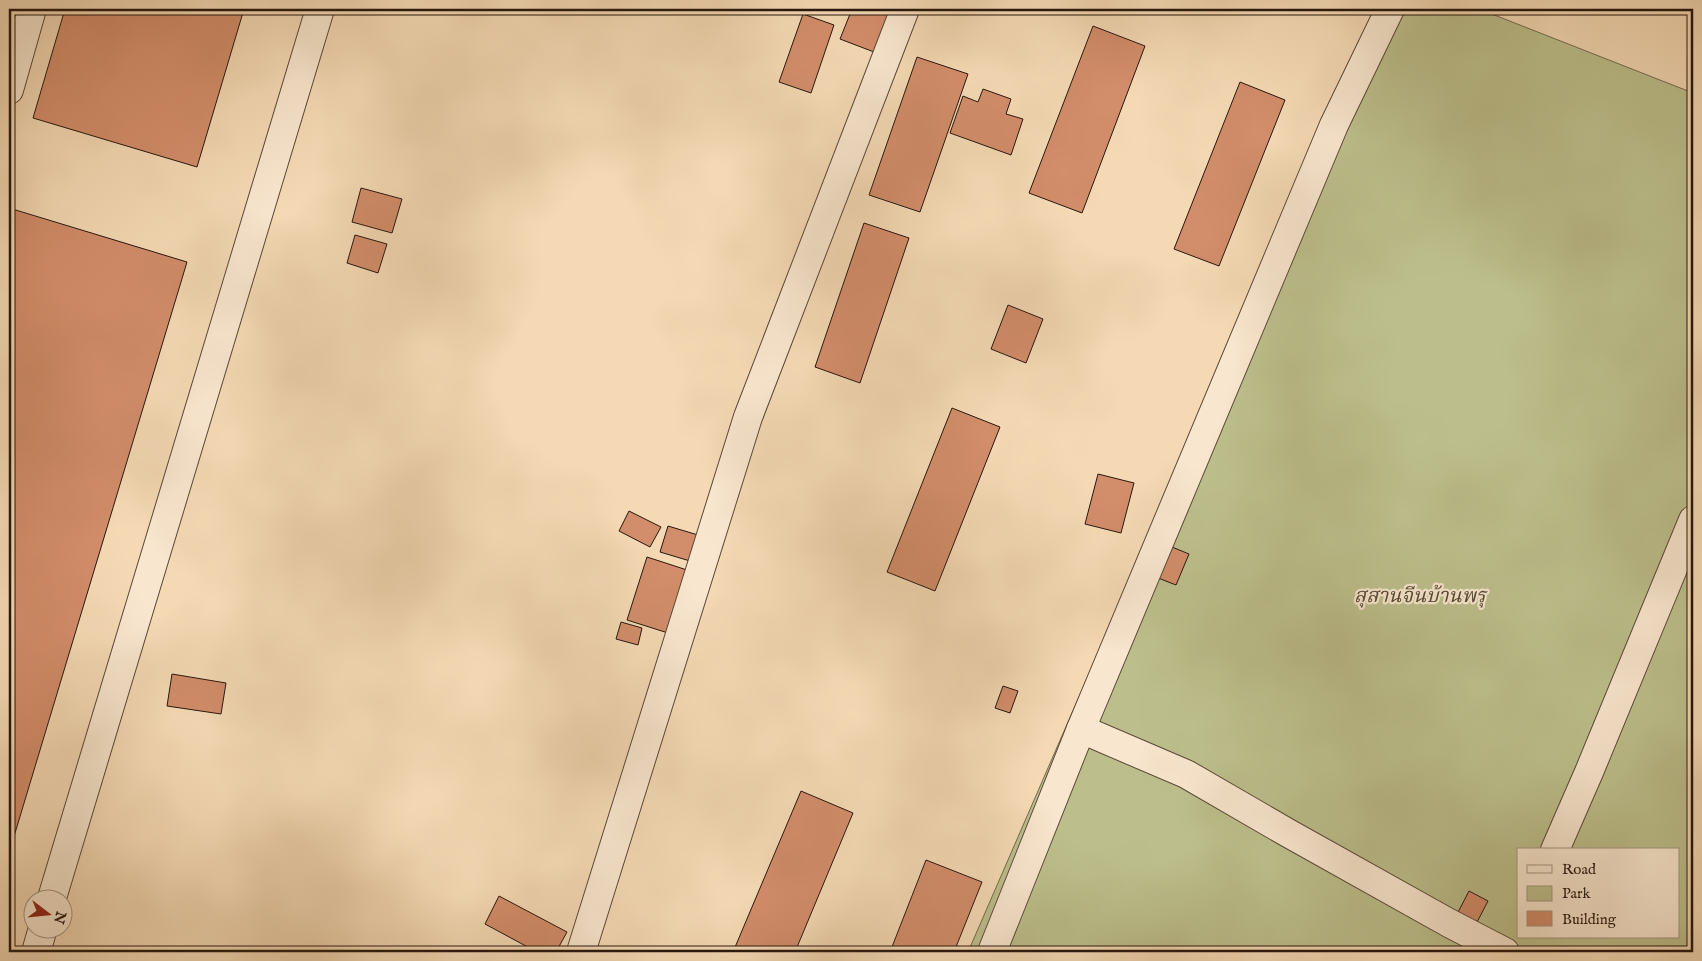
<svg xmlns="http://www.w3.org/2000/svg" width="1702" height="961" viewBox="0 0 1702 961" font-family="'IM FELL English','Noto Serif Thai',serif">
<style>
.green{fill:#bcbf8c;stroke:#716b4e;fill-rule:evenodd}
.building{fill:#d28d6a;stroke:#26170f}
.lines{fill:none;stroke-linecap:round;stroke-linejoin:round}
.minor-casing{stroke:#5a4838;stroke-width:30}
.minor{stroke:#f8e6ce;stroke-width:28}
.labels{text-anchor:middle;stroke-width:4.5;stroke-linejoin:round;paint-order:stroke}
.park-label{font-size:20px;font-style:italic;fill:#534934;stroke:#f8e6ce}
</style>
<rect width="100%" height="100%" fill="#f4d9b4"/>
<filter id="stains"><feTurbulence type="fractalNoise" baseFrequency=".004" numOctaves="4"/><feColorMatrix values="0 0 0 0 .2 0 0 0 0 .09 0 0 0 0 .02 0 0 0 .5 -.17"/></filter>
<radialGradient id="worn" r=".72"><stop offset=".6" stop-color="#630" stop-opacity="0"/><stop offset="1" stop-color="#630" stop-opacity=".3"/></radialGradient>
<path class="green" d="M1378 9H1479L1693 93V952H968ZM1518 850H1678V937H1518Z"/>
<g class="building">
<path d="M65 9H244L197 167 33 118Z"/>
<path d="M852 9H877L889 13 874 52 840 39Z"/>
<path d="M803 14 834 25 811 93 779 82Z"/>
<path d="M1093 26 1145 46 1082 213 1029 193Z"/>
<path d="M917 57 968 74 920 212 869 195Z"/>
<path d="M1240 82 1285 100 1219 266 1174 249Z"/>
<path d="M983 89 1011 99 1006 114 1023 119 1011 155 950 133 963 96 978 102Z"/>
<path d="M361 188 402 199 392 233 352 222Z"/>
<path d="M9 208 187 262 9 853Z"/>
<path d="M864 223 909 238 860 383 815 367Z"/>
<path d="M355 235 387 244 378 273 347 263Z"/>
<path d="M1008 305 1043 319 1026 363 991 349Z"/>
<path d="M952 408 1000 427 935 591 887 572Z"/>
<path d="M1098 474 1134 483 1121 533 1085 524Z"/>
<path d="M629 511 661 527 650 547 619 531Z"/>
<path d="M668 526 698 535 690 561 660 552Z"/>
<path d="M1167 545 1189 554 1176 585 1153 576Z"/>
<path d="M647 557 687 570 668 633 627 620Z"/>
<path d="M621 622 642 628 638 645 616 639Z"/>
<path d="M172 674 226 683 221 714 167 706Z"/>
<path d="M1003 686 1018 691 1010 713 995 708Z"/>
<path d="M801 791 853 813 795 952H733Z"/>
<path d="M926 860 982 882 954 952H890Z"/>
<path d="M1469 891 1488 901 1474 928 1455 918Z"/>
<path d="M499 896 567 932 556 952H537L485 924Z"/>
</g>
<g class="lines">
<g class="minor-casing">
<g id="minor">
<path d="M9 90 32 9"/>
<path d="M1081 729 1186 774 1288 833 1449 923 1505 952"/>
<path d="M1555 850 1589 772 1693 520"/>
<path d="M52 898 320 9"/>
<path d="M36 952 43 928"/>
<path d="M581 952 748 417 905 9"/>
<path d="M992 952 1081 729 1334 125 1390 9"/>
</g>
</g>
<use href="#minor" class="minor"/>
</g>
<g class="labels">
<g class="park-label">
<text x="1420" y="602">สุสานจีนบ้านพรุ</text>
</g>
</g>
<rect width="1702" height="961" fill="none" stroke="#f4d9b4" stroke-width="30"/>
<rect x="10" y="10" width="1682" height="941" fill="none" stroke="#26170f" stroke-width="2.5"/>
<rect x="15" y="15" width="1672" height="931" fill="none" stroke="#26170f"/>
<rect x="1517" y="848" width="162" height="90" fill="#f8e6ce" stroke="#a49382"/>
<rect x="1527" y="865" width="25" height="8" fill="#f8e6ce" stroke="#a49382"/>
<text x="1562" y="874" font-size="15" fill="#26170f">Road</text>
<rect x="1527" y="886" width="25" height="15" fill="#bcbf8c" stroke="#a49382"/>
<text x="1562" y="898" font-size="15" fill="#26170f">Park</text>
<rect x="1527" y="911" width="25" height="15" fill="#d28d6a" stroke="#a49382"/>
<text x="1562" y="924" font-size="15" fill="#26170f">Building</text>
<g transform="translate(48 914) rotate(106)"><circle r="24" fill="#f8e6ce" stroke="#a49382"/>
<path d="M0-4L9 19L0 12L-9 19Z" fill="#8f2418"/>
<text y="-8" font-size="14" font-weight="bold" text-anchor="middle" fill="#26170f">N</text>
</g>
<rect width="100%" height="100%" filter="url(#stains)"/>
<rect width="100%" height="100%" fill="url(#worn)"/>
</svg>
